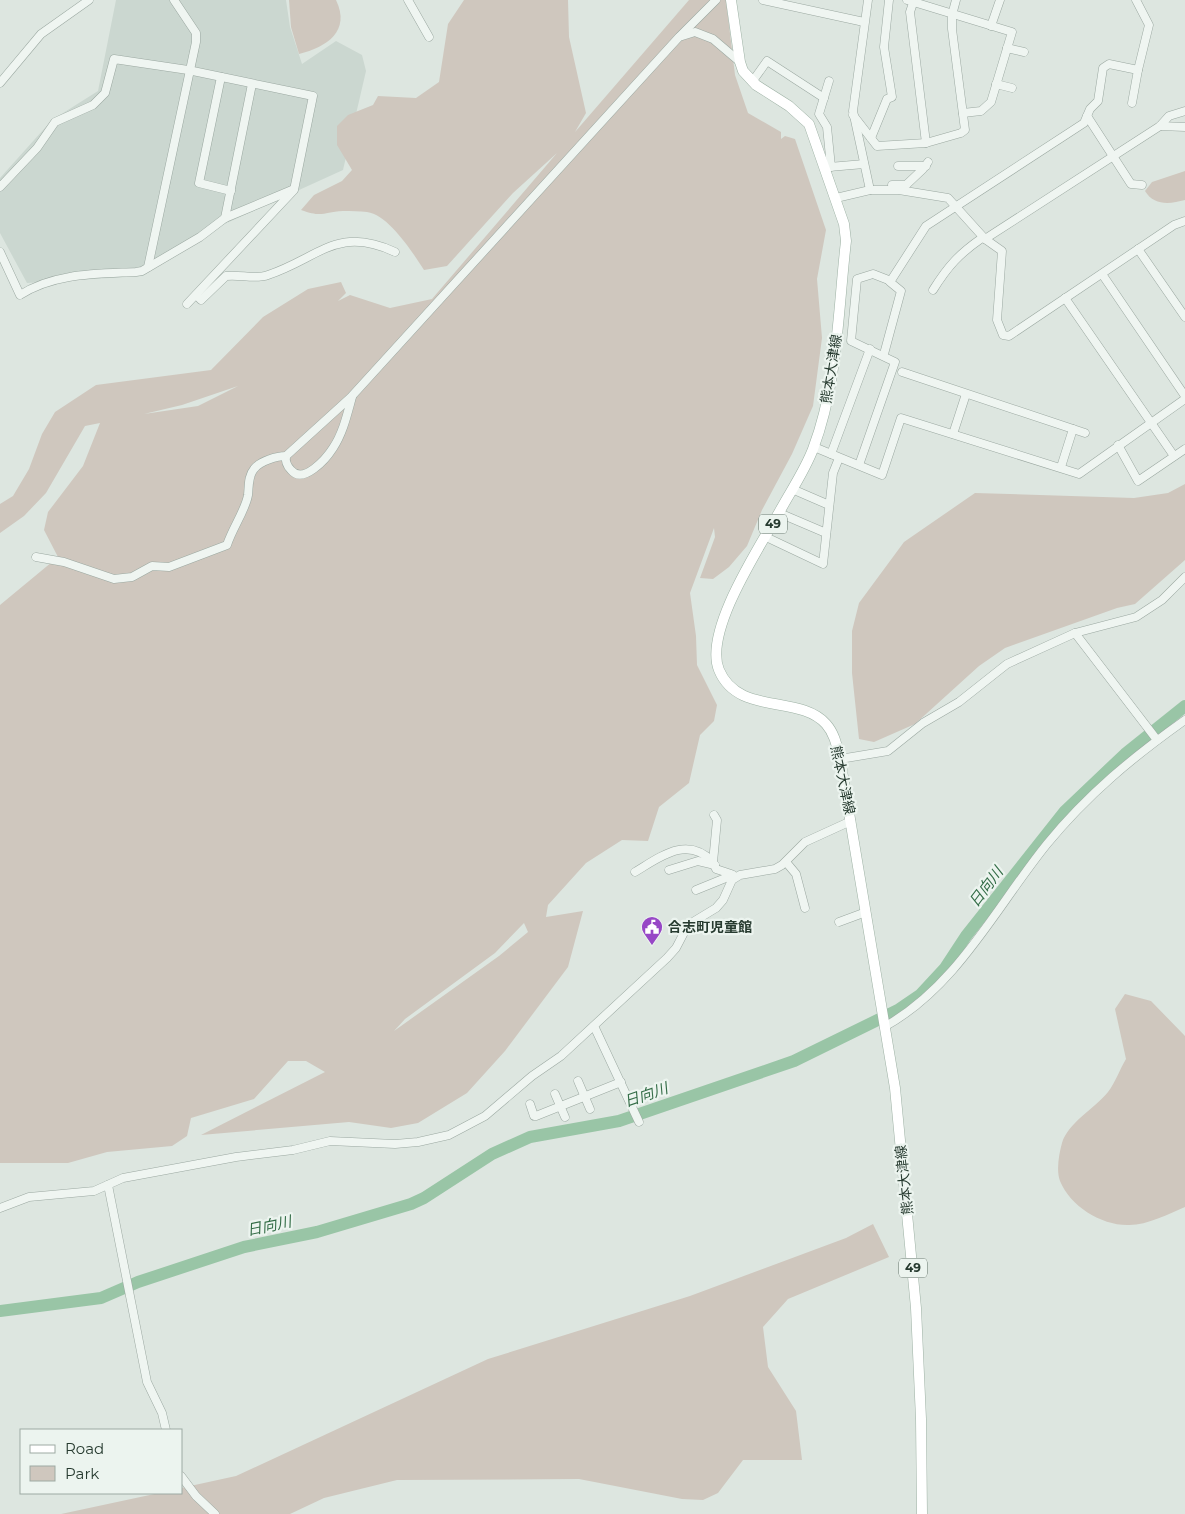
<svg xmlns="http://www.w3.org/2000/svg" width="1185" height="1514" viewBox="0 0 1185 1514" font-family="Montserrat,'Noto Sans JP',sans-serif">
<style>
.built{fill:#cbd7d0}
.green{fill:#cfc7be;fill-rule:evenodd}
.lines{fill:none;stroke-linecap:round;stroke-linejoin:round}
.river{stroke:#99c5a6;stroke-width:12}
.minor-casing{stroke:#9ba8a1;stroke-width:9}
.major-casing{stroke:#9db1a4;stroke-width:11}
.minor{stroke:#eff5f1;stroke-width:8}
.major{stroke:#fff;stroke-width:10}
.labels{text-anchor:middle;stroke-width:4.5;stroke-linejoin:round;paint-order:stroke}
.shield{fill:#ecf4ef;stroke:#627269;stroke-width:1}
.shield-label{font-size:12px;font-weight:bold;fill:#273b30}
.street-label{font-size:14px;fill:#273b30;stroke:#ecf4ef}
.poi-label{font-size:14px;font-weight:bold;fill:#273b30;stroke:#ecf4ef;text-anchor:start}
.water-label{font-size:15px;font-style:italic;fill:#346d47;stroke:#ecf4ef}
</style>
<rect width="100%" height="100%" fill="#dde6e0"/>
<path class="built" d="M116 0H286L290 27 302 64 336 41 362 55 366 71 343 170 196 237 143 276 27 283 0 233V178L52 120 98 91Z"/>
<g class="green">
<path d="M289 0H336C351 31 327 47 299 54L291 27Z"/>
<path d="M464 0H568L569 37 586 113 575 132 689 0H726L735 75 748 113 781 132V139L785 136 795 139 826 230 817 279 822 338 813 406 792 454 762 510 747 546 729 567 713 579 700 578 715 537 714 528 690 593 696 636 697 665 717 705 714 721 700 735 689 783 659 807 648 841 622 840 586 863 548 905 546 917 583 911 568 967 505 1051 467 1093 418 1123 391 1128 349 1122 201 1135 325 1072 306 1061H288L254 1099 191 1118 187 1136 172 1146 107 1152 68 1163H0V605L58 557 44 530 48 512 83 466 100 423 85 426 46 493 24 516 0 533V504L13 496 29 469 42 434 55 412 96 385 211 370 263 317 308 289 341 282 346 293 338 301 350 295 390 308 432 299 557 153 513 193 447 266 424 270C413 253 389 215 367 212 360 211 351 211 343 211 323 212 323 218 301 210L314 195 342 181 352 170 337 145V126L348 115 373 105 378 96 416 98 439 82 448 24ZM238 386 198 406 144 414 182 405ZM524 923 528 932 499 956 394 1031 405 1019 495 953Z"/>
<path d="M1185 171V200C1170 204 1154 206 1145 191L1152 182Z"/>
<path d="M1185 484V560L1135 604 1117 608 1005 648 979 666 915 724 874 742 859 739 852 673V631L859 603 904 542 975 493 1134 498 1168 493Z"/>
<path d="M1125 994 1151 1001 1185 1036V1207C1168 1214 1146 1226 1127 1225 1101 1225 1070 1206 1060 1181 1056 1170 1059 1154 1062 1143 1068 1123 1095 1108 1108 1092 1115 1083 1120 1069 1126 1059L1115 1009Z"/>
<path d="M873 1224 889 1257 788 1299 763 1327 768 1367 796 1411 802 1460H743L718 1493 703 1500 682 1499 579 1479 397 1480 324 1498 290 1514H61L159 1493H181V1488L236 1476 488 1359 690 1296 846 1238Z"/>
</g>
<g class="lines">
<path class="river" d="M0 1311 101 1298 138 1282 244 1247 317 1232 411 1204 424 1198 492 1154 530 1137 619 1121 794 1061 898 1010 920 995 945 968 966 936 1065 811 1125 754 1185 706"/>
<g class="minor-casing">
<g id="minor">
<path d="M408 0 429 37"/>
<path d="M763 0 864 22"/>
<path d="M868 0 853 111 870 190"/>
<path d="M907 0 1012 32 991 102 981 111 963 113"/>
<path d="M914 0 910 12 926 143"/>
<path d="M991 26 1000 0"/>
<path d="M680 36 716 0"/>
<path d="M1007 48 1024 52"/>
<path d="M221 77 199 183 231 191"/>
<path d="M829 81 819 114 827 127 831 167"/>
<path d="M752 82 767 61 824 98"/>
<path d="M0 83 41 34 89 0"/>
<path d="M996 84 1012 88"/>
<path d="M1132 103 1138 70"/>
<path d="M853 115 877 146 926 143 961 133 965 130 952 29V15L956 0"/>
<path d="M1087 116 1131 184 1142 185"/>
<path d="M1160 126 1185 127"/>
<path d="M871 138 887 99 892 97 884 47 889 0"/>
<path d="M898 166H926"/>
<path d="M829 167 864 164"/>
<path d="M892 185H906L923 169 928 162"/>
<path d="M0 187 37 148 55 122 93 105 105 93 114 59 188 70 313 96 294 190 187 304"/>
<path d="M836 198 870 190H899L948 198 985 239 1160 126 1169 116 1185 111"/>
<path d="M225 218 252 84"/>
<path d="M985 239 1002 251 997 320 1003 335 1009 336 1174 225 1185 221"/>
<path d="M1138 249 1185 317"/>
<path d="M0 252 20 295C54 273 96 274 136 272L142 271 200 237 225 218 292 190"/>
<path d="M148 267 196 42V33L174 0"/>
<path d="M1102 274 1185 396"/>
<path d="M933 290C948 266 959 254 982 238"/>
<path d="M196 295 201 300 226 276C240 274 255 280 268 275 319 258 337 225 395 252"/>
<path d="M1065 298 1174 456"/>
<path d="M884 354 901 291 890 282 926 226 1084 123 1090 109 1098 101 1103 68 1109 64 1138 70 1149 25 1136 0"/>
<path d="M902 372 1085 433"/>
<path d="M953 434 966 394"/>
<path d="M1118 445 1138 481 1185 449"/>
<path d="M814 447 882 475 901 418 1079 474 1185 399"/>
<path d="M831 454 870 349"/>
<path d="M286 456C285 462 287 466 291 470 303 485 326 459 333 448 343 433 347 415 352 397"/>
<path d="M859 465 895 362 851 341 857 279 873 274 891 281"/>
<path d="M1061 467 1073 429"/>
<path d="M792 489 829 505"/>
<path d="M779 513 826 533"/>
<path d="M766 537 823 564 833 473 839 458"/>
<path d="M36 557 64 562 114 579 132 577 152 566 169 567 227 545C232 529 246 509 248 495 249 486 248 476 254 469 260 461 277 456 286 456L351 397 679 37 695 32 713 39 740 62"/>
<path d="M1075 633 1157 740"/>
<path d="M840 759 888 751 923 723 959 702 1007 664 1075 633 1136 617 1162 600 1185 577"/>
<path d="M714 815 717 820 713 862 716 869 731 874"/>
<path d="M786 862 796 874 805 908"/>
<path d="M669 870 698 861 715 865"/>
<path d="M635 872C660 857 687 835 713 862"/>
<path d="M696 890 733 875"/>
<path d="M839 922 866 912"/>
<path d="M594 1026 639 1122"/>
<path d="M884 1027C957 987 996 907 1047 844 1088 794 1133 757 1185 720"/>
<path d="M578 1081 590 1109"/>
<path d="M555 1094 565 1117"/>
<path d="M530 1104 534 1116H536L621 1082"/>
<path d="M108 1185 147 1382 162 1413 166 1430"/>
<path d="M0 1208 29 1197 94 1191 123 1178 236 1157 293 1150 330 1141 395 1144 418 1142 449 1135 485 1116 532 1076 561 1056 667 958 676 948 688 925 716 908 723 900 732 880 740 875 775 869 782 865 805 842 851 821"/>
<path d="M181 1476 196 1496 215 1514"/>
</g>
</g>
<g class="major-casing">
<path id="major" d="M731 0 740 62 743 71 756 85 789 106 809 124 844 224 846 241C838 310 838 383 813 449 805 470 792 489 781 509 761 545 703 631 719 670 738 716 799 694 826 724 835 734 837 747 840 759L895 1088 916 1308 921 1419 922 1514"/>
</g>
<use href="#minor" class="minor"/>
<use href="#major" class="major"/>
</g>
<defs>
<g id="civic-pin" transform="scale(1.125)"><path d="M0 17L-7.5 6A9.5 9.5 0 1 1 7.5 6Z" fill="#9747c6" stroke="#ecf4ef"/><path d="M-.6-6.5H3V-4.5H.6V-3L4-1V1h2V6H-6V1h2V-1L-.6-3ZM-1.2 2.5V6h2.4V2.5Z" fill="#fff"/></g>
</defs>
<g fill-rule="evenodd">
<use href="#civic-pin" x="652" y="927"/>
</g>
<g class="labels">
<g class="shield">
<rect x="759" y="514.5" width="28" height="19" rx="4"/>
<rect x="899" y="1258.5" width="28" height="19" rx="4"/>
</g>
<g class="shield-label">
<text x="773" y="528">49</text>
<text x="913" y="1272">49</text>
</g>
<g class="street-label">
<text transform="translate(831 369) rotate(-81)" y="5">熊本大津線</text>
<text transform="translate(843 780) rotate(78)" y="5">熊本大津線</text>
<text transform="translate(904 1180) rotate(-96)" y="5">熊本大津線</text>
</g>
<g class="poi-label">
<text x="668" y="932">合志町児童館</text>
</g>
<g class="water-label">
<text transform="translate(986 887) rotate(-53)" y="5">日向川</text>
<text transform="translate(646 1095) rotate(-19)" y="5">日向川</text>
<text transform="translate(269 1226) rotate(-12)" y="5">日向川</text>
</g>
</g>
<rect x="20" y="1429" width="162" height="65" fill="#ecf4ef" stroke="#9daaa3"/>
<rect x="30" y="1445" width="25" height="8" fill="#ffffff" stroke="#9daaa3"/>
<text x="65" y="1454" font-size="15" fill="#273b30">Road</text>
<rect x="30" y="1466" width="25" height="15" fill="#cfc7be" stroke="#9daaa3"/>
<text x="65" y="1479" font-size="15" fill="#273b30">Park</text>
</svg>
